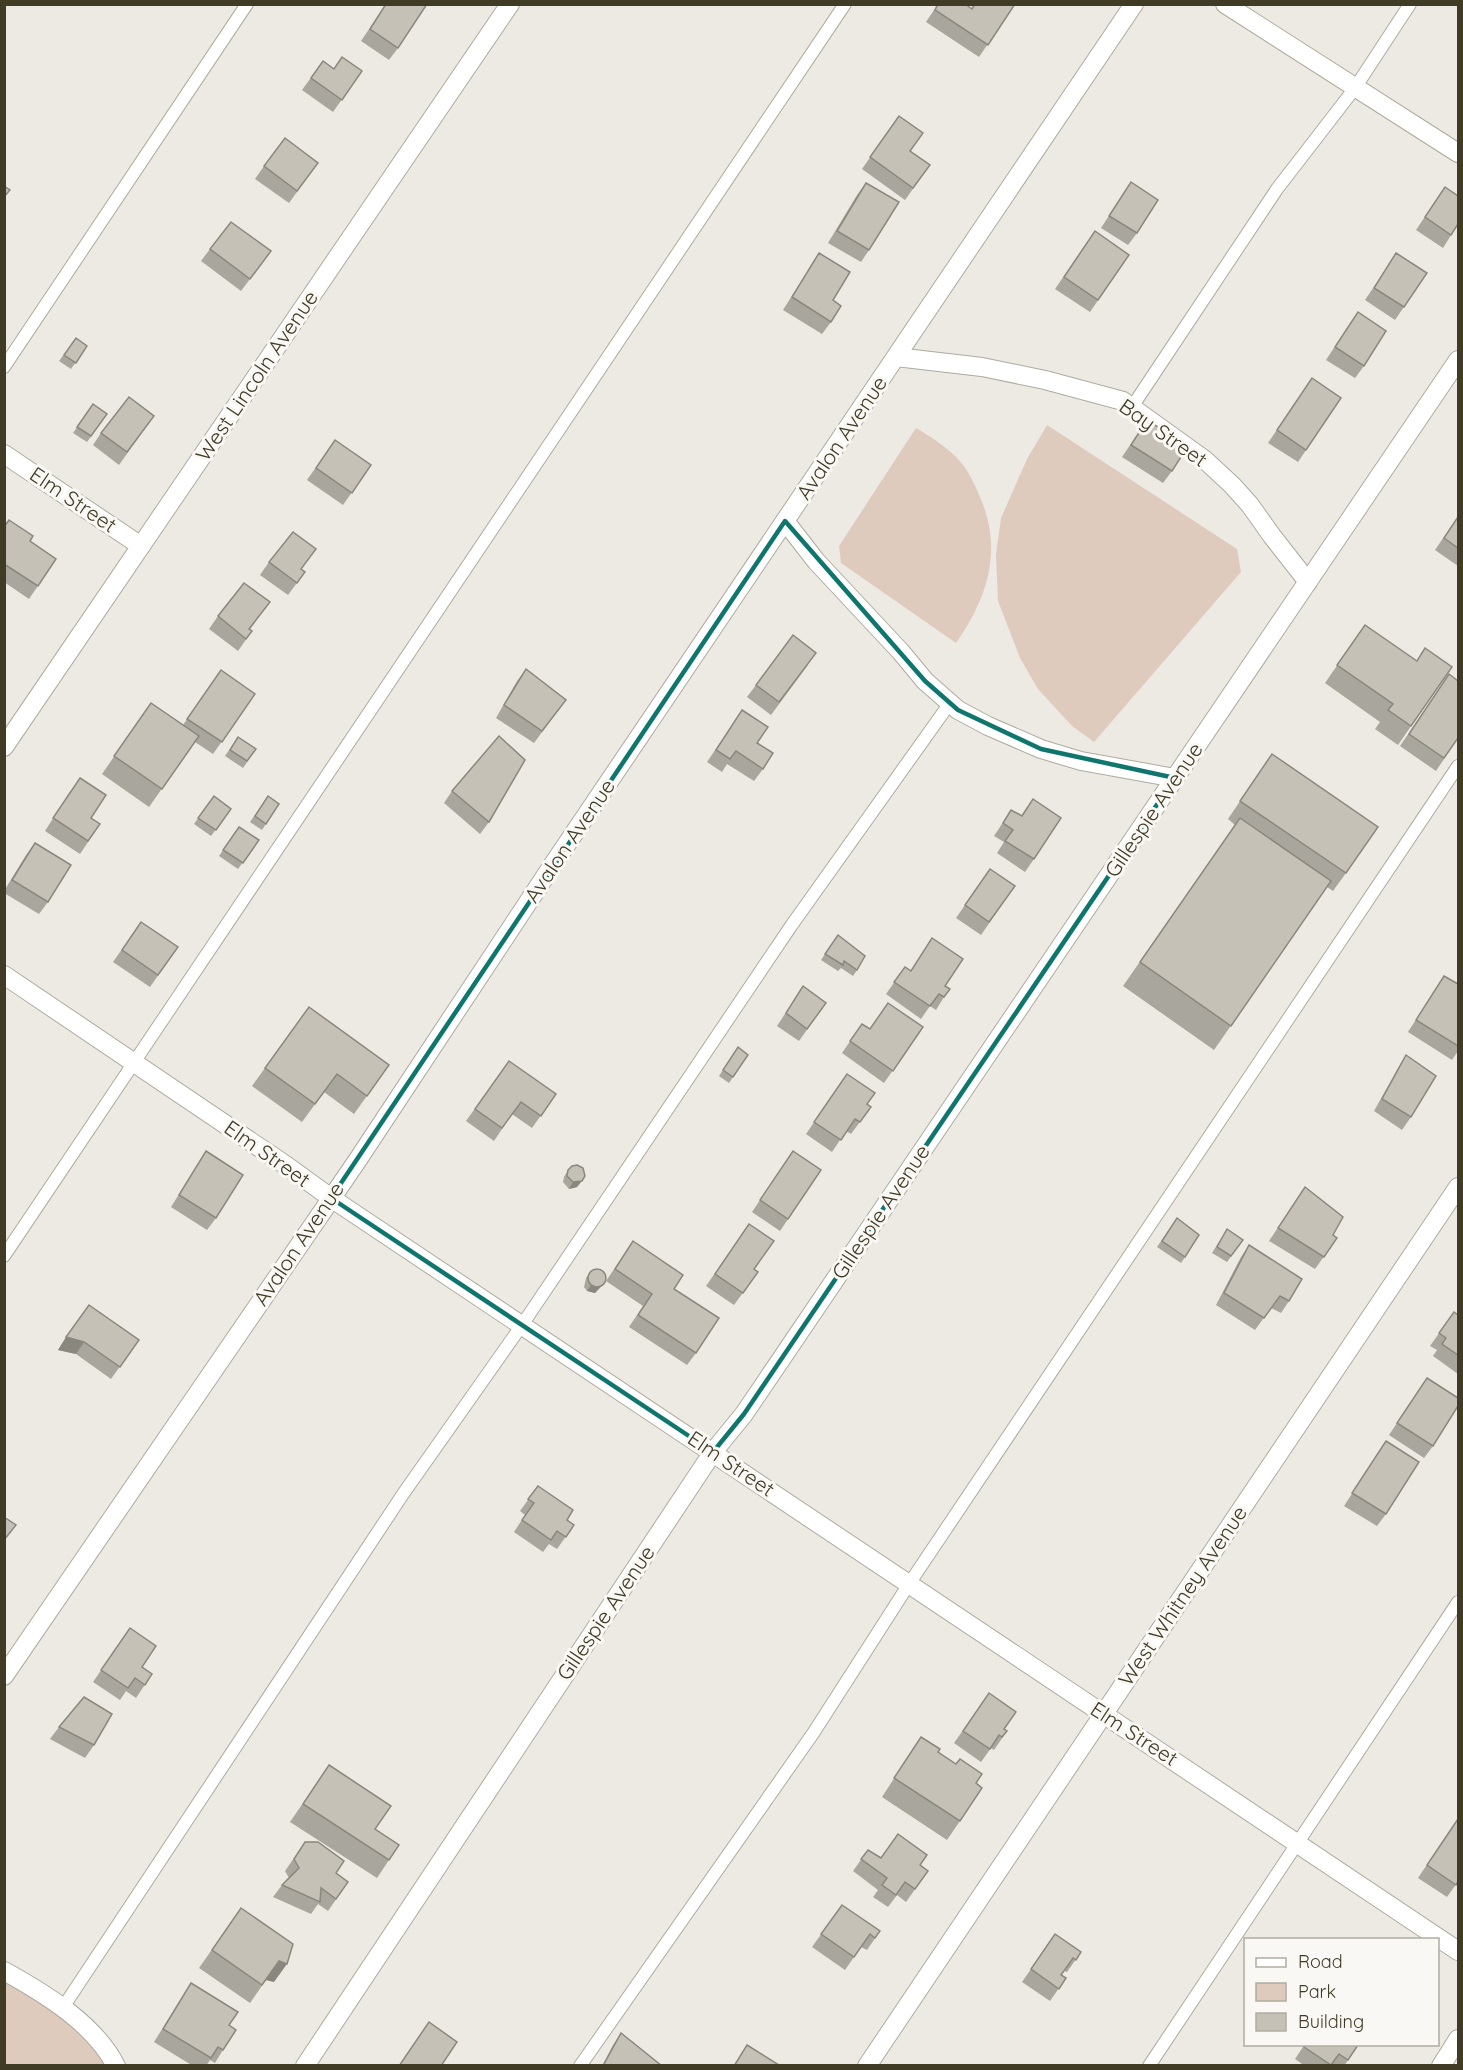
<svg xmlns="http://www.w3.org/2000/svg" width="1463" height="2070" viewBox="0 0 1463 2070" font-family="Quicksand,sans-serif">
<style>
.park{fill:#decbbd}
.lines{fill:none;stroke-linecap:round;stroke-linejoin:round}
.lane-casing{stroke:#aeab9f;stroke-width:14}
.street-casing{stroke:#aeab9f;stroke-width:20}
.secondary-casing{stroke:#aea997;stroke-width:20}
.lane{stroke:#fff;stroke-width:12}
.street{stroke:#fff;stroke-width:18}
.secondary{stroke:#fff;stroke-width:18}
.wall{fill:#a9a69d}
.shaded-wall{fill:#8a877f}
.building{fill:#c5c1b6;stroke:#8a877f;stroke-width:1.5}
.marked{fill:none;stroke:#0f766e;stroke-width:4.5;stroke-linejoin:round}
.labels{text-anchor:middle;stroke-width:6;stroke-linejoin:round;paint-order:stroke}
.street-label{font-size:21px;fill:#3f3b24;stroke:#faf8f5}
</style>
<rect width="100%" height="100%" fill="#edeae4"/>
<g class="park">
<path d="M1047 425 1237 549 1241 572 1094 742 1072 726 1038 689 1020 658 998 601 996 555 1001 518 1027 459Z"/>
<path d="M916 428C930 436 945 446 957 458 968 469 974 483 980 497 1003 550 988 597 956 643L841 563 839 546Z"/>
<path d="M4 1977 80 2028 112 2065H5Z"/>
</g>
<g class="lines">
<g class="lane-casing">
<g id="lane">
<path d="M4 367 247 4"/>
<path d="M1132 407 1277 189 1355 88 1410 4"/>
<path d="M4 1256 845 4"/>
<path d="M62 2009 403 1494 522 1325 791 926 950 703"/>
<path d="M580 2066 814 1732 909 1584 1458 766"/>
<path d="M1149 2066 1458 1602"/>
</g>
</g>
<g class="street-casing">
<g id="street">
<path d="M896 357 982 367 1045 380 1123 401 1205 460 1232 485 1250 505 1272 536 1308 582"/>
<path d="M4 454 141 546"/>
<path d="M785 521 816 561 901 652 925 681 958 710 988 726 1041 749 1081 761 1175 778"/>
<path d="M4 747 510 4"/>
<path d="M4 975 287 1166 331 1198 1458 1951"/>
<path d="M4 1676 357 1161 554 863 1134 4"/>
<path d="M4 1971C44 1993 95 2024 116 2066"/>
<path d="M305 2066 713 1452 744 1414 1458 360"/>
<path d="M867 2066 1458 1187"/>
</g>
</g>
<g class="secondary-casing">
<g id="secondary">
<path d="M1225 4 1458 153"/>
<path d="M1441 2066 1458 2039"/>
</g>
</g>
<use href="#lane" class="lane"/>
<use href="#street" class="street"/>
<use href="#secondary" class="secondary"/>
</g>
<g class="wall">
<path d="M386 4 398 48 389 60 361 41Z"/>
<path d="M938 4H965L971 9 974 4H1015L979 57 926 22Z"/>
<path d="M323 61 333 68 362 71 333 112 302 90Z"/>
<path d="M899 116 910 151 930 165 905 200 862 169Z"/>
<path d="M318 163 289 203 255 179 264 166Z"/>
<path d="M1131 182 1137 233 1128 245 1101 228Z"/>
<path d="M866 183 869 250 861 262 828 243 857 195Z"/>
<path d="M1445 187 1458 224 1443 248 1416 230Z"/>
<path d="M1095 231 1129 255 1090 312 1055 289Z"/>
<path d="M210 249 271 251 241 291 201 261Z"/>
<path d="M819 253 833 300 831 322 822 334 783 310Z"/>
<path d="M1388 266 1427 273 1395 320 1365 300Z"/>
<path d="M1349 325 1364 366 1355 378 1326 360Z"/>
<path d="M76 338 87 346 71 369 59 361Z"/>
<path d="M1312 378 1341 398 1298 462 1268 443Z"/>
<path d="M93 404 107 414 87 442 73 433Z"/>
<path d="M154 416 119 465 93 445 101 433Z"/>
<path d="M1147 420 1172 471 1163 483 1122 457Z"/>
<path d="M335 440 371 465 343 505 307 480Z"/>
<path d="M1458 516V566L1435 550Z"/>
<path d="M4 527 30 541 56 559 29 599 4 582Z"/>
<path d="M269 562 301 570 305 572 288 595 260 575Z"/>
<path d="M270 602 250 629 252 631 238 651 209 629 218 616Z"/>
<path d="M1365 625 1416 661 1452 667 1398 745 1375 729 1380 722 1325 683Z"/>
<path d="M808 665 771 715 747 697 756 685Z"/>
<path d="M526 669 566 700 534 743 496 718 517 681Z"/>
<path d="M221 670 255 694 213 754 195 742 149 807 102 774 151 703 183 725Z"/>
<path d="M1449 674 1458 738 1436 771 1400 746Z"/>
<path d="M742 710 757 743 763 769 754 781 727 764 722 772 707 762Z"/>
<path d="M238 737 256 749 243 768 225 756Z"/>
<path d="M1272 754 1346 873 1333 891 1327 887 1214 1050 1123 986 1235 825 1228 819Z"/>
<path d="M71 790 91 818 100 824 80 854 45 831Z"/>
<path d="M452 791 489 822 480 834 444 803Z"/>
<path d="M214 796 231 809 211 836 194 824Z"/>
<path d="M268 796 279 804 262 830 250 822Z"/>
<path d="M1033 799 1034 859 1025 872 997 853 1004 842 994 836 1011 810 1021 816Z"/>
<path d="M239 827 259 840 238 869 219 856Z"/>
<path d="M35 843 48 902 39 914 4 893V891L26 855Z"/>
<path d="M990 869 1015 886 981 935 956 918Z"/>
<path d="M141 922 178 947 150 987 113 962Z"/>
<path d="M838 935 857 970 853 976 841 968 838 971 821 960Z"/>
<path d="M905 967 910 970 945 986 944 997 936 1010 930 1006 921 1019 886 994Z"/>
<path d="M1444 976 1458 984V1051L1452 1060 1408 1032Z"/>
<path d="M803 986 826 1003 799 1041 777 1026Z"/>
<path d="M309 1007 389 1065 354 1114 324 1092 302 1122 252 1086Z"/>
<path d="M862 1024 870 1029 923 1027 884 1083 842 1053Z"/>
<path d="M738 1047 748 1055 729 1083 719 1076Z"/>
<path d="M1406 1055 1411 1117 1402 1130 1374 1111 1398 1068Z"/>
<path d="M509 1061 556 1094 532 1128 512 1114 494 1141 466 1121Z"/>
<path d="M847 1074 867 1104 871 1107 851 1134 846 1131 832 1152 806 1134Z"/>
<path d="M206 1151 216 1218 207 1230 171 1207Z"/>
<path d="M793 1151 821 1170 780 1231 752 1212Z"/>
<path d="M568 1170 577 1187 569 1189 563 1182 564 1177Z"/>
<path d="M1305 1187 1333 1235 1337 1238 1315 1269 1269 1241Z"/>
<path d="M1177 1218 1185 1257 1181 1263 1157 1247Z"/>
<path d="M749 1224 754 1269 758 1272 734 1305 706 1286Z"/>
<path d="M1227 1229 1243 1240 1227 1262 1212 1253Z"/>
<path d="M633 1241 674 1289 696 1353 687 1365 629 1327 643 1306 606 1281Z"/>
<path d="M1249 1245 1289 1301 1281 1313 1271 1308 1255 1330 1216 1305 1241 1257Z"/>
<path d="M590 1272 601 1287 595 1293 587 1291 584 1287 586 1278Z"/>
<path d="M89 1305 139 1340 111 1379 76 1354 58 1350Z"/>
<path d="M1454 1312 1458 1315V1374L1433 1356 1437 1350 1430 1346Z"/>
<path d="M1427 1378 1433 1446 1424 1458 1389 1435Z"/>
<path d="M1386 1441V1514L1377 1526 1344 1506Z"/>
<path d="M538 1486 567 1520 574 1525 557 1549 549 1544 543 1552 514 1532 525 1515 520 1511Z"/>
<path d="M130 1628 142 1667 152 1674 136 1698 126 1691 120 1700 93 1682Z"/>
<path d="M989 1693 1004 1729 1007 1731 994 1750 991 1748 981 1762 954 1743Z"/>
<path d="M59 1727 94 1745 85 1758 50 1739Z"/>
<path d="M921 1737 938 1752 960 1821 947 1840 882 1797Z"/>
<path d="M329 1765 375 1829 399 1845 377 1878 290 1822Z"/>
<path d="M1458 1818V1884L1457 1883 1447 1897 1418 1878Z"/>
<path d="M305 1842 336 1873 348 1882 328 1911 318 1904 311 1914 273 1897 282 1885 289 1878 285 1871Z"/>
<path d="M868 1850 881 1858 920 1865 928 1871 906 1902 897 1895 888 1907 873 1897 878 1890 853 1871Z"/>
<path d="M842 1905 880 1931 867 1950 861 1947 845 1970 812 1947Z"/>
<path d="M241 1908 274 1982 266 1980 250 2003 199 1968Z"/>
<path d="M1055 1934 1081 1952 1067 1972 1064 1971 1061 1975 1066 1978 1050 2001 1022 1982Z"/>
<path d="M191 1983 229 2025 223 2050 215 2063 210 2060 206 2066H193L154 2042Z"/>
<path d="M621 2033 662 2066H602L613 2045Z"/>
<path d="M1305 2044 1358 2045 1344 2066H1305L1295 2059Z"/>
</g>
<g class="shaded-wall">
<path d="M582 1181 577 1187 569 1189 573 1182Z"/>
<path d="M606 1280 595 1293 587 1291 591 1285Z"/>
<path d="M66 1337 84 1342 76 1354 58 1350Z"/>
<path d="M279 1961 287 1964 274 1982 266 1980Z"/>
</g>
<g class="building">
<path d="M386 4H427L398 48 370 29Z"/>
<path d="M938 4H965L972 9 975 4H1015L988 45 935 10Z"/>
<path d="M342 57 362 71 342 100 311 78 323 61 334 69Z"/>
<path d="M899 116 923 133 910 151 930 165 913 188 870 157Z"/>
<path d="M285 138 318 163 297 191 264 166Z"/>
<path d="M1131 182 1158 200 1137 233 1109 216Z"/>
<path d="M866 183 899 202 869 250 837 231Z"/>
<path d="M4 186 10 190 4 197Z"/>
<path d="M1445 187 1458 196V224L1451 235 1425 217Z"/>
<path d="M231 222 271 251 250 279 210 249Z"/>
<path d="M1095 231 1129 255 1098 300 1064 277Z"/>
<path d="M819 253 850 272 833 300 841 306 831 322 792 297Z"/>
<path d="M1396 253 1427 273 1404 307 1374 288Z"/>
<path d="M1358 312 1386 331 1364 366 1335 347Z"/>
<path d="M76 338 87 346 76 363 64 355Z"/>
<path d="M1312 378 1341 398 1306 450 1277 430Z"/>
<path d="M129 397 154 416 127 452 101 433Z"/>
<path d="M93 404 107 414 91 436 77 427Z"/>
<path d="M1147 420 1188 446 1172 471 1131 445Z"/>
<path d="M335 440 371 465 352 493 316 468Z"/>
<path d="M1458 517V548L1444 538Z"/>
<path d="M9 520 33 536 30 541 56 559 38 586 4 564V527Z"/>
<path d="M293 532 316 549 301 569 305 572 297 583 269 562Z"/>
<path d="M244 583 270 602 249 629 252 631 246 639 218 616Z"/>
<path d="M1365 625 1417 661 1425 648 1452 667 1411 726 1388 710 1393 704 1337 665Z"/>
<path d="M793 635 816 653 779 702 756 685Z"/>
<path d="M526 669 566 700 542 731 504 705Z"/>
<path d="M221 670 255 694 222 742 187 719Z"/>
<path d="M1449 674 1458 681V738L1444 758 1409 734Z"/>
<path d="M151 703 199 736 162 789 114 756Z"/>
<path d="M742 710 768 727 757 743 773 753 763 769 736 751 730 759 716 750Z"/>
<path d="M499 736 525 760 489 822 452 791Z"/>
<path d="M238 737 256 749 247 761 230 750Z"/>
<path d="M1272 754 1378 827 1346 873 1240 801Z"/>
<path d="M80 778 106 795 91 818 100 824 88 841 53 818Z"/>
<path d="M214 796 231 809 216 830 198 818Z"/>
<path d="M268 796 279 804 266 824 255 816Z"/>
<path d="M1033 799 1061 818 1034 859 1005 841 1013 830 1003 823 1011 810 1022 816Z"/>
<path d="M1240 818 1331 881 1231 1026 1140 962Z"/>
<path d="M239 827 259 840 243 863 223 850Z"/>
<path d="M35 843 71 865 48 902 12 880Z"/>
<path d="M990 869 1015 886 989 922 965 905Z"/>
<path d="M141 922 178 947 158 975 122 950Z"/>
<path d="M838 935 865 956 857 970 844 961 843 965 825 954Z"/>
<path d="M932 938 963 959 945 986 950 989 944 997 939 994 930 1006 894 982 905 967 911 971Z"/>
<path d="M1444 976 1458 984V1046L1416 1020Z"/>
<path d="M803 986 826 1003 807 1029 786 1013Z"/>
<path d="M888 1003 923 1027 893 1071 850 1041 862 1024 870 1029Z"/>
<path d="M309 1007 389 1065 367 1096 337 1074 315 1104 265 1068Z"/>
<path d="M738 1047 748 1055 733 1077 723 1070Z"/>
<path d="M1406 1055 1436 1076 1411 1117 1382 1099Z"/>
<path d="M509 1061 556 1094 541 1116 521 1102 502 1128 475 1109Z"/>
<path d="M847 1074 875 1093 867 1104 871 1107 860 1122 855 1119 841 1140 814 1122Z"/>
<path d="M206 1151 243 1175 216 1218 179 1195Z"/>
<path d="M793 1151 821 1170 788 1219 760 1200Z"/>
<path d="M577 1165 583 1168 585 1176 582 1181 573 1182 567 1176 568 1170 572 1166Z"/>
<path d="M1305 1187 1343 1217 1333 1235 1337 1238 1324 1257 1278 1228Z"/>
<path d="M1177 1218 1199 1235 1185 1257 1162 1241Z"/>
<path d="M749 1224 774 1241 754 1269 758 1272 743 1293 715 1274Z"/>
<path d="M1227 1229 1243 1240 1231 1256 1217 1247Z"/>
<path d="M633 1241 683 1275 674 1289 719 1318 696 1353 638 1315 652 1294 615 1269Z"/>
<path d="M1249 1245 1302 1279 1289 1301 1280 1296 1264 1318 1224 1293Z"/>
<circle cx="597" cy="1278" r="9"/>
<path d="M89 1305 139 1340 120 1367 84 1342 66 1337Z"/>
<path d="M1454 1312 1458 1315V1355L1442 1344 1446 1338 1439 1333Z"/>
<path d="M1427 1378 1458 1398V1406L1433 1446 1397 1423Z"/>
<path d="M1386 1441 1419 1462 1386 1514 1352 1493Z"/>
<path d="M538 1486 573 1510 567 1520 574 1525 566 1537 557 1531 551 1540 522 1520 534 1503 528 1499Z"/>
<path d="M4 1517 16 1525 4 1540Z"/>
<path d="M130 1628 156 1646 142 1667 152 1674 145 1685 135 1678 128 1688 101 1670Z"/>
<path d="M989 1693 1016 1712 1004 1729 1007 1731 1002 1737 999 1735 990 1749 963 1731Z"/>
<path d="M84 1697 112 1714 94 1745 59 1727Z"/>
<path d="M921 1737 940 1749 938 1752 956 1764 960 1759 982 1774 976 1783 982 1788 960 1821 894 1778Z"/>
<path d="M329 1765 391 1806 375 1829 399 1845 389 1860 303 1804Z"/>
<path d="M1458 1819V1881L1456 1885 1427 1865Z"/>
<path d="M898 1834 927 1855 920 1865 928 1871 915 1889 905 1882 896 1895 882 1885 887 1878 861 1859 868 1850 881 1858Z"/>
<path d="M305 1842H318L344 1861 336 1873 348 1882 336 1899 321 1888 320 1902 282 1885 299 1868 294 1859Z"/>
<path d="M842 1905 880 1931 875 1938 870 1934 854 1957 821 1934Z"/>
<path d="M241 1908 293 1944 287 1964 279 1961 262 1985 212 1950Z"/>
<path d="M1055 1934 1081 1952 1076 1960 1073 1958 1061 1975 1066 1978 1059 1989 1031 1969Z"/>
<path d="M191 1983 238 2012 229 2025 236 2030 223 2050 218 2047 211 2058 163 2029Z"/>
<path d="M429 2022 457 2042 441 2066H399Z"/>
<path d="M621 2033 662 2066H606L604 2064Z"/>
<path d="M1305 2044H1357L1358 2045 1348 2060 1339 2054 1331 2065 1304 2047Z"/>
<path d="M747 2045 779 2065 734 2066Z"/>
</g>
<path class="marked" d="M785 521 925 681 958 710 1041 749 1175 778 744 1414 713 1452 331 1198Z"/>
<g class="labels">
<g class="street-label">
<text transform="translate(257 376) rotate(-56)" y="7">West Lincoln Avenue</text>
<text transform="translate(1163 433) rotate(35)" y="7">Bay Street</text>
<text transform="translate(842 438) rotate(-56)" y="7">Avalon Avenue</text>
<text transform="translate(73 500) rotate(34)" y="7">Elm Street</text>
<text transform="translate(1154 810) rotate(-56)" y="7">Gillespie Avenue</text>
<text transform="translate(570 841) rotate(-56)" y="7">Avalon Avenue</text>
<text transform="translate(267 1154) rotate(35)" y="7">Elm Street</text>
<text transform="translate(881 1212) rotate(-56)" y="7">Gillespie Avenue</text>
<text transform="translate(299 1244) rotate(-56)" y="7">Avalon Avenue</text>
<text transform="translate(731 1464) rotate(34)" y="7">Elm Street</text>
<text transform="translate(1183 1596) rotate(-56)" y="7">West Whitney Avenue</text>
<text transform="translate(606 1613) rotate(-56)" y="7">Gillespie Avenue</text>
<text transform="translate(1134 1734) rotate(33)" y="7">Elm Street</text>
</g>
</g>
<rect width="1463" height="2070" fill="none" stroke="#3f3b24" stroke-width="12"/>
<rect x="1244" y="1938" width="195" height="108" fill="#faf8f5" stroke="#afaca1" stroke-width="1.5"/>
<rect x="1256" y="1958" width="30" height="9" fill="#ffffff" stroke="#afaca1" stroke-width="1.5"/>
<text x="1298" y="1968" font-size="18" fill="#3f3b24">Road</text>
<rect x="1256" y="1983" width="30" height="18" fill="#decbbd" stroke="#afaca1" stroke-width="1.5"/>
<text x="1298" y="1998" font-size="18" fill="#3f3b24">Park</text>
<rect x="1256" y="2013" width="30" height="18" fill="#c5c1b6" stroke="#afaca1" stroke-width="1.5"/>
<text x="1298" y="2028" font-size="18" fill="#3f3b24">Building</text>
</svg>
